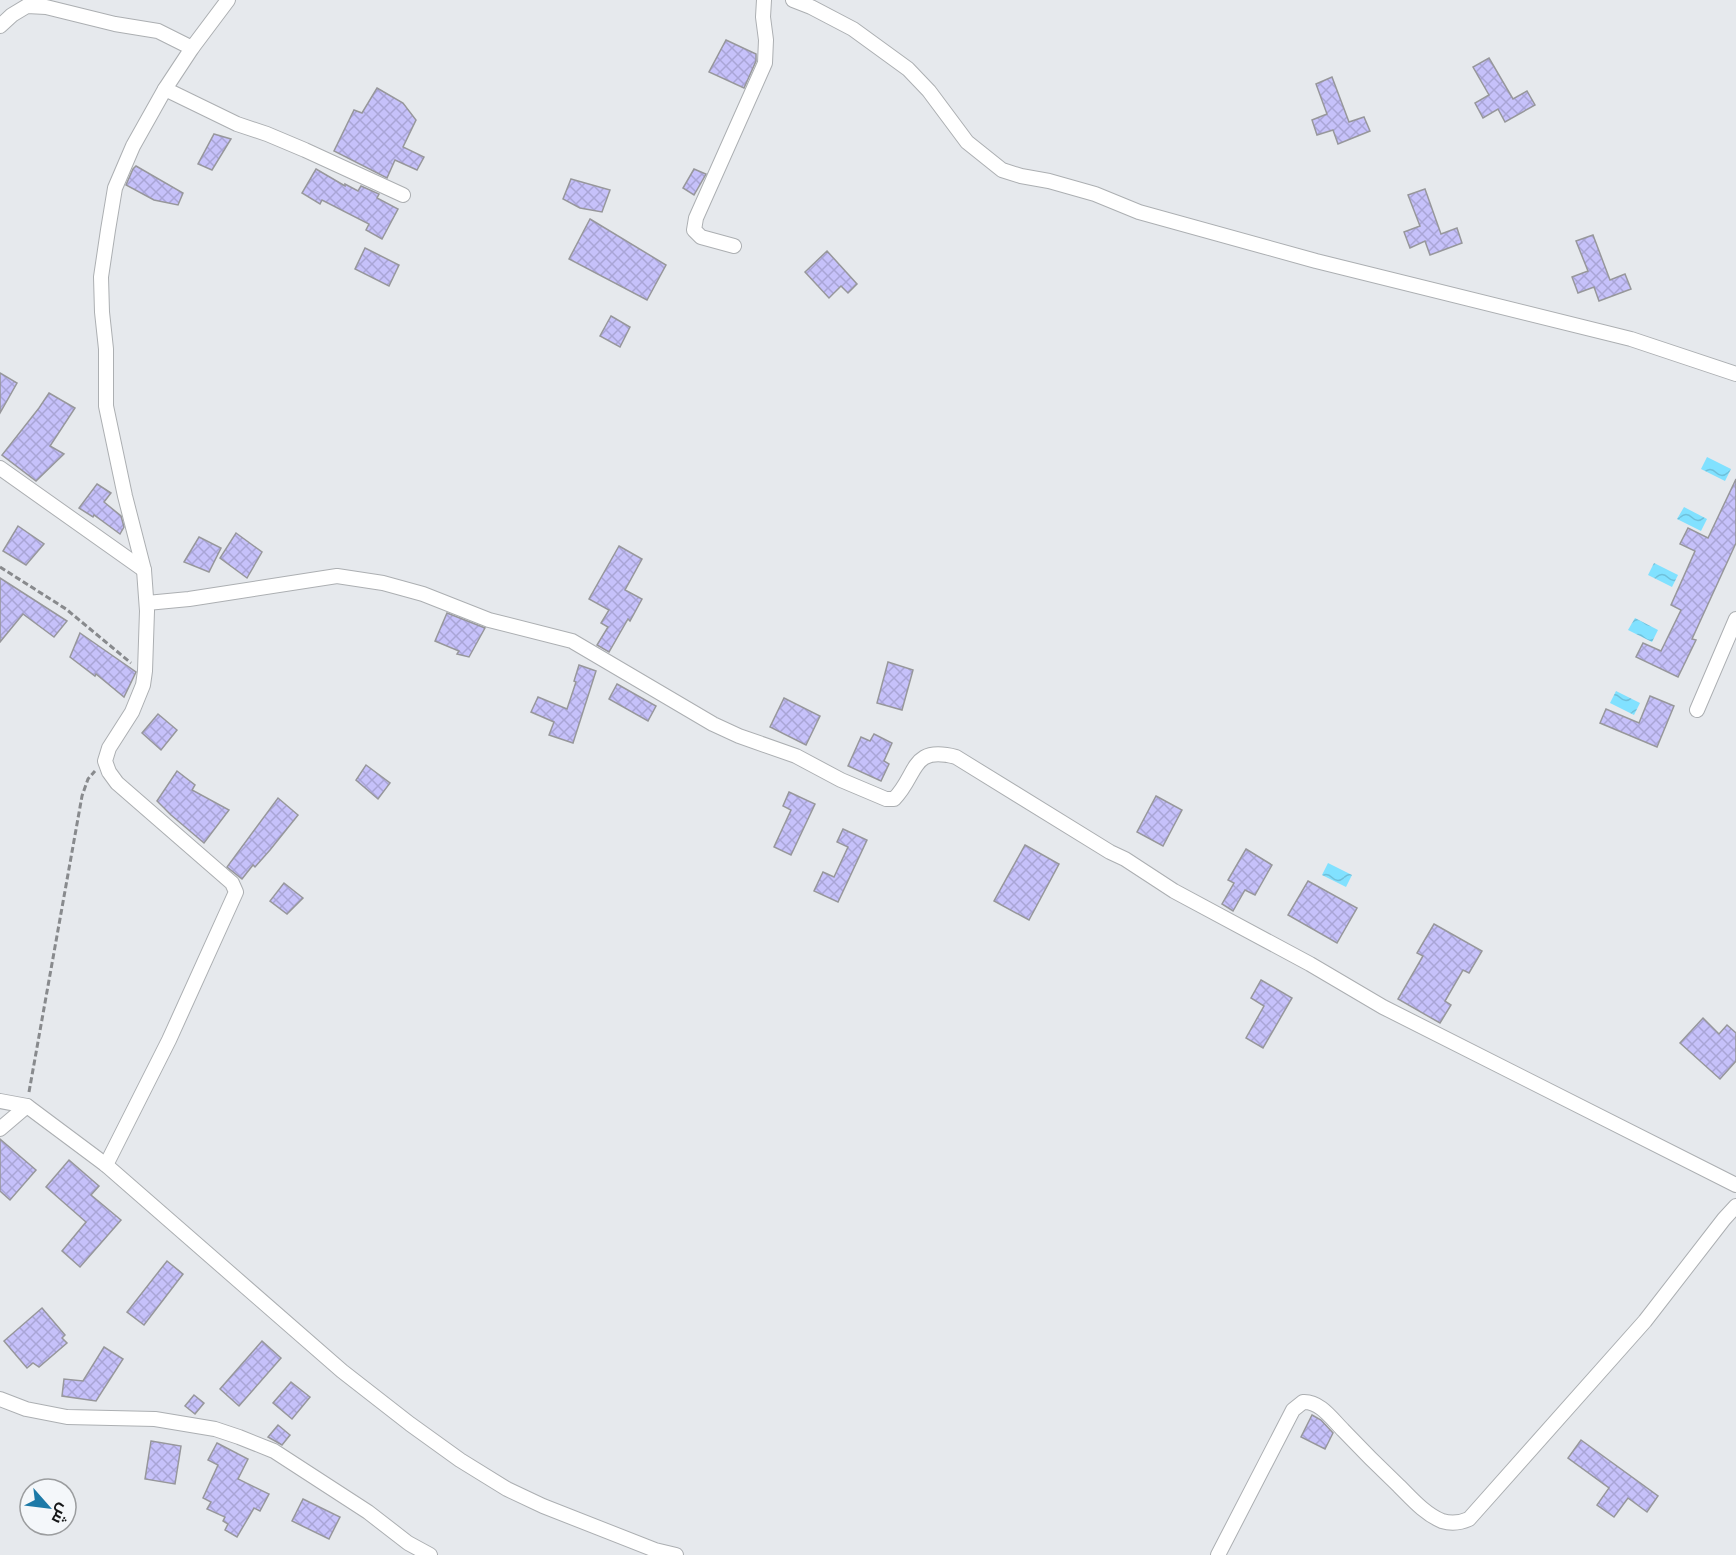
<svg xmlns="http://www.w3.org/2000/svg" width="1736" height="1555" viewBox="0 0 1736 1555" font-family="'Work Sans',Cairo,sans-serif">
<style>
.water{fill:url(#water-waves)}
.building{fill:url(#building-cross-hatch);stroke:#97979b;stroke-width:1.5}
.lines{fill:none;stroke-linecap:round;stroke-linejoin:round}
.minor-casing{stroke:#acafb2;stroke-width:16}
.path{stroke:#888a8d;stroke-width:3;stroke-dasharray:6 3;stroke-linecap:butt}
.minor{stroke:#fff;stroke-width:14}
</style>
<defs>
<pattern id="water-waves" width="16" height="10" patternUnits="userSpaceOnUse" patternTransform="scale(1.5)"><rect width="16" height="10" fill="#81e1ff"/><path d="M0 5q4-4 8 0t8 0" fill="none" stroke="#6fc0da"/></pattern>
<pattern id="building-cross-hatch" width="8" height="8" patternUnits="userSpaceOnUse" patternTransform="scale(1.5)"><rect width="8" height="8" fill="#c6c1fa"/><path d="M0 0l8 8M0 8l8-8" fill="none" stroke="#a9a5d6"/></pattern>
</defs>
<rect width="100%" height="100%" fill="#e6e9ed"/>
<g class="water">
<path d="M1707 457 1731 469 1725 481 1701 469Z"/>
<path d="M1684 507 1707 519 1701 531 1677 519Z"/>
<path d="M1654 563 1678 575 1672 587 1648 575Z"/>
<path d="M1635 618 1658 630 1652 642 1628 630Z"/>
<path d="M1616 691 1640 703 1634 715 1610 703Z"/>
<path d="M1328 863 1352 875 1346 887 1322 875Z"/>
</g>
<g class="building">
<path d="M726 40 756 54V61L744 88 709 72Z"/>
<path d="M1489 58 1513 99 1527 91 1535 105 1505 122 1498 109 1483 118 1475 103 1489 95 1473 67Z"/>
<path d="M1332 77 1349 122 1364 117 1370 131 1338 144 1333 130 1317 135 1312 120 1327 114 1316 84Z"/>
<path d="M377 88 403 103 416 120 403 147 424 157 417 170 395 160 387 178 334 151 354 110 362 113Z"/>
<path d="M214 134 231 139 212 170 198 164Z"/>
<path d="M136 166 183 193 178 205 154 200 126 185 133 169Z"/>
<path d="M316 169 345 186V184L358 191 361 186 379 194 377 198 398 209 382 239 366 230 369 224 322 200 320 204 302 193Z"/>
<path d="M694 169 706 174 694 195 683 188Z"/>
<path d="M571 179 610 190 602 212 580 208 563 199Z"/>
<path d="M1425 189 1441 234 1457 228 1462 243 1430 255 1425 241 1410 248 1404 232 1420 226 1408 195Z"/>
<path d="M590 219 666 265 647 300 569 259Z"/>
<path d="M1593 235 1610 280 1625 274 1631 289 1599 301 1594 287 1578 293 1572 277 1588 271 1576 241Z"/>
<path d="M365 248 399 265 389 286 355 269Z"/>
<path d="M827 251 857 284 848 293 841 286 829 298 805 272Z"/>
<path d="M611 316 630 327 620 347 600 336Z"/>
<path d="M0 373 17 383 0 413Z"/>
<path d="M49 393 75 408 50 446 64 454 36 481 2 455 39 408Z"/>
<path d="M1736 479V543L1692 639 1696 640 1678 677 1636 657 1643 643 1661 651 1681 610 1671 605 1695 551 1680 544 1688 528 1708 538Z"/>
<path d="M97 484 111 493 104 502 121 516 124 527 120 534 94 515 93 517 79 508Z"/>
<path d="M18 526 44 544 26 565 3 551Z"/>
<path d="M236 533 262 552 247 578 220 558Z"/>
<path d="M199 537 221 548 209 572 184 562Z"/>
<path d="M619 546 642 559 625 590 642 599 630 621 628 619 609 652 597 645 608 627 601 623 609 610 589 599Z"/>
<path d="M0 578 67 621 54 637 23 614 0 642Z"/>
<path d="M447 613 485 628 469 657 457 654 459 651 435 641Z"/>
<path d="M80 633 136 672 124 697 96 674 95 676 70 657Z"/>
<path d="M888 662 913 670 902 710 877 703Z"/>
<path d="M579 665 596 671 573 743 549 735 554 722 531 712 538 697 567 709 576 682 574 681Z"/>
<path d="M617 684 656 706 648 721 609 699Z"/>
<path d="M1650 696 1674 706 1657 747 1600 723 1606 709 1639 723Z"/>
<path d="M784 698 820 716 806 745 770 727Z"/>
<path d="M158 714 177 730 161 750 142 733Z"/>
<path d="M874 734 892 743 884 761 889 764 881 781 848 766 861 737 870 741Z"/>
<path d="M366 765 390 783 378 799 356 780Z"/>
<path d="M177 771 195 785 192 790 229 810 204 843 171 815 157 801Z"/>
<path d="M789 792 815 804 791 855 774 847 791 810 783 806Z"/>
<path d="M1156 796 1182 810 1163 846 1137 832Z"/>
<path d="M278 798 298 815 270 850 255 867 253 865 242 879 227 867Z"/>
<path d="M843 829 867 840 838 902 814 891 823 872 834 877 848 847 837 842Z"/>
<path d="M1025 845 1059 864 1029 920 994 901Z"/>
<path d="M1246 849 1272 865 1255 895 1245 890 1233 911 1222 904 1234 883 1228 880Z"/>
<path d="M1308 881 1357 908 1337 943 1288 915Z"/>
<path d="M284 883 303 898 287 914 270 901Z"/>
<path d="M1434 924 1482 951 1469 973 1463 970 1445 1001 1451 1005 1440 1023 1398 999 1423 956 1417 953Z"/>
<path d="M1261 980 1292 998 1263 1048 1246 1038 1264 1006 1251 998Z"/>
<path d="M1703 1018 1719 1034 1727 1025 1736 1033V1061L1720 1079 1680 1043Z"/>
<path d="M0 1139 36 1170 10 1200 0 1191Z"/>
<path d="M69 1160 99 1186 91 1195 121 1220 80 1267 62 1251 86 1222 46 1187Z"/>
<path d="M167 1261 183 1274 144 1325 127 1312Z"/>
<path d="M42 1308 65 1335 62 1338 67 1343 39 1367 33 1363 27 1368 4 1341Z"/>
<path d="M262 1341 281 1358 239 1406 220 1389Z"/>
<path d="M104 1347 123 1359 96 1401 62 1396 64 1379 83 1381Z"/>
<path d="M291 1382 310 1397 292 1419 273 1403Z"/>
<path d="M194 1395 204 1403 195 1414 185 1406Z"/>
<path d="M1312 1415 1321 1420 1333 1433 1325 1449 1301 1437Z"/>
<path d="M278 1425 290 1435 282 1445 268 1437Z"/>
<path d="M1581 1440 1658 1496 1647 1512 1628 1498 1614 1517 1597 1505 1609 1488 1568 1458Z"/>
<path d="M151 1441 181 1446 175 1484 145 1479Z"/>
<path d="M217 1443 248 1459 238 1479 269 1494 260 1511 254 1508 237 1537 225 1530 228 1524 223 1521 225 1517 207 1509 211 1502 203 1498 218 1465 208 1460Z"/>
<path d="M303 1499 340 1517 329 1539 292 1521Z"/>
</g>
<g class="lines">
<g class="minor-casing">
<g id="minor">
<path d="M793 0 811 7 853 29 908 69 929 91 967 142 1002 170 1021 176 1049 181 1095 194 1139 212 1316 261 1631 339 1736 374"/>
<path d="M0 26 12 15 27 6 46 7 115 24 158 31 192 48"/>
<path d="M165 89 237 124 267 134 305 150 403 195"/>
<path d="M734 246 701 237 694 230 696 218 765 63 766 40 763 17 764 0"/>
<path d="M0 468 144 570"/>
<path d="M147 603 189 599 337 576 383 583 423 594 489 620 572 641 713 724 739 736 796 756 841 780 886 799H894C918 775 910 745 956 757L1110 852 1125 859 1174 891 1310 964 1383 1007 1736 1185"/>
<path d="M1697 710 1736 619"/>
<path d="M0 1101 27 1106 106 1165 342 1371 410 1424 460 1460 507 1489 543 1506 655 1550 676 1555"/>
<path d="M0 1129 27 1106"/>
<path d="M106 1165 169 1040 236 892 232 883 117 783 109 772 105 761 109 748 132 712 143 685 145 671 147 611 144 570 125 496 106 406V349L102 312 101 277 108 230 115 188 133 146 165 89 192 48 228 0"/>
<path d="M0 1399 26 1409 67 1417 155 1419 215 1429 239 1437 274 1451 368 1512 408 1543 430 1555"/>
<path d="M1218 1555 1293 1410 1303 1402C1320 1401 1332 1419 1343 1430 1361 1449 1380 1468 1399 1486 1412 1499 1425 1514 1442 1521 1452 1524 1460 1523 1469 1519L1645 1321 1724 1219 1736 1206"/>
</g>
</g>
<g class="path">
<path d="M0 567 66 609 131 663"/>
<path d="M29 1092 82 796 88 779 95 771"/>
</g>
<use href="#minor" class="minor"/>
</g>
<g transform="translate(48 1507) rotate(118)"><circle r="28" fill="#f4f7fa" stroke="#9b9d9f" stroke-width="1.5"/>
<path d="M0-4.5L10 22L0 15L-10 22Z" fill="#1c79a7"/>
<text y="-9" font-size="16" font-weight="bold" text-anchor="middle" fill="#151617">ش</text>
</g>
</svg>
